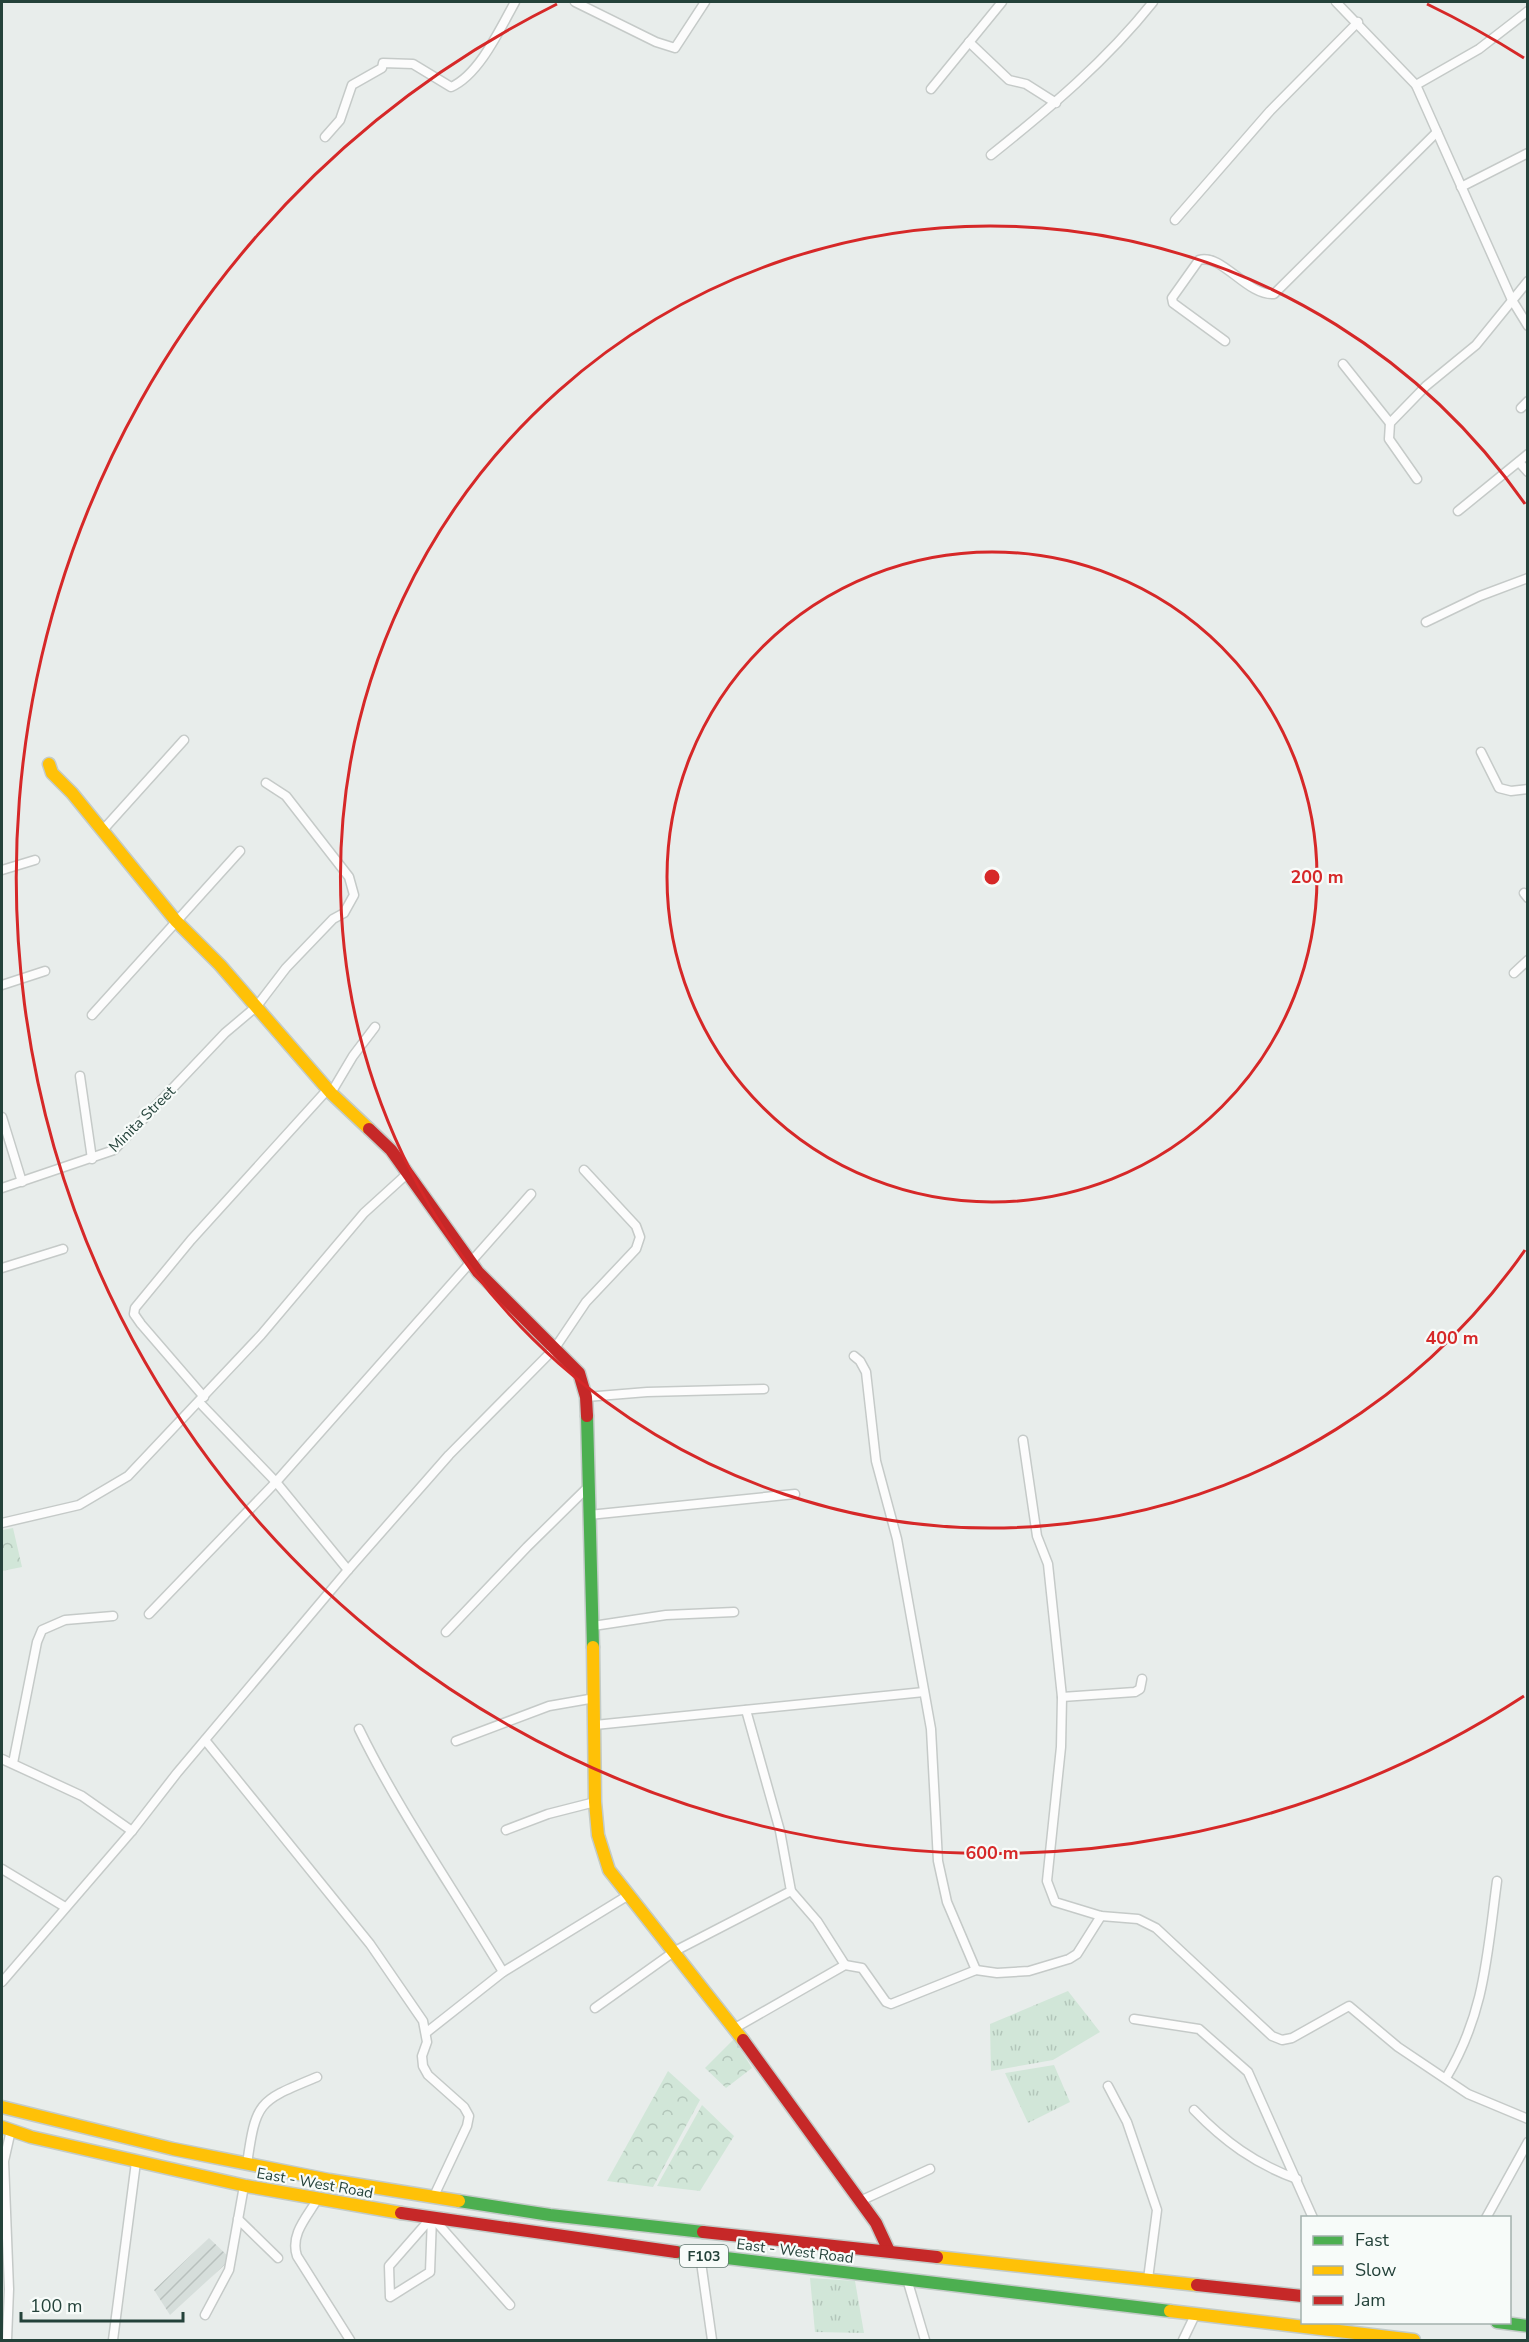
<svg xmlns="http://www.w3.org/2000/svg" width="1529" height="2342" viewBox="0 0 1529 2342" font-family="'Nunito Sans',sans-serif">
<style>
.industrial{fill:url(#industrial-furrows)}
.grass{fill:url(#grass-tufts)}
.forest{fill:url(#forest-crowns)}
.lines{fill:none;stroke-linecap:round;stroke-linejoin:round}
.street-casing{stroke:#c5cac8;stroke-width:11}
.fast-casing{stroke:#c3cbc8;stroke-width:15}
.slow-casing{stroke:#c3cbc8;stroke-width:15}
.jam-casing{stroke:#c3cbc8;stroke-width:15}
.street{stroke:#fcfcfc;stroke-width:8}
.fast{stroke:#4caf50;stroke-width:12}
.slow{stroke:#ffc107;stroke-width:12}
.jam{stroke:#c62828;stroke-width:12}
.ring{fill:none;stroke:#d62828;stroke-width:3}
.labels{text-anchor:middle;stroke-width:4.5;stroke-linejoin:round;paint-order:stroke}
.shield{fill:#f7fbf9;stroke:#637a73;stroke-width:1.5}
.shield-label{font-size:14px;font-weight:bold;fill:#24423a}
.street-label{font-size:15px;fill:#24423a;stroke:#f7fbf9}
.centre{fill:#d62828;stroke:#f7fbf9;stroke-width:3}
.ring-label{font-size:18px;text-anchor:middle;font-weight:bold;fill:#d62828;stroke:#f7fbf9;stroke-width:4.5;stroke-linejoin:round;paint-order:stroke}
</style>
<defs>
<pattern id="industrial-furrows" width="10" height="10" patternUnits="userSpaceOnUse" patternTransform="scale(1.5)"><rect width="10" height="10" fill="#d6dedb"/><path d="M-1 1l2-2M0 10L10 0M9 11l2-2" fill="none" stroke="#b8c0bd"/></pattern>
<pattern id="grass-tufts" width="24" height="20" patternUnits="userSpaceOnUse" patternTransform="scale(1.5)"><rect width="24" height="20" fill="#d1e6d8"/><path d="M3 7l-1-3M5 7V3M7 7l1-3M15 17l-1-3M17 17v-4M19 17l1-3" fill="none" stroke="#b3c6ba"/></pattern>
<pattern id="forest-crowns" width="20" height="18" patternUnits="userSpaceOnUse" patternTransform="scale(1.5)"><rect width="20" height="18" fill="#d1e6d8"/><path d="M2 6a3 3 0 1 1 6 0M12 15a3 3 0 1 1 6 0" fill="none" stroke="#b3c6ba"/></pattern>
</defs>
<rect width="100%" height="100%" fill="#e8edeb"/>
<path class="industrial" d="M209 2238 231 2259 170 2315 154 2290Z"/>
<g class="grass">
<path d="M1068 1991 1100 2032 1053 2060 991 2071 990 2024Z"/>
<path d="M1054 2065 1070 2102 1028 2123 1005 2073Z"/>
<path d="M810 2278 855 2281 864 2333 815 2332Z"/>
</g>
<g class="forest">
<path d="M13 1528 22 1567 2 1571V1530Z"/>
<path d="M734 2039 752 2068 726 2088 705 2068Z"/>
<path d="M668 2071 700 2100 653 2187 607 2181Z"/>
<path d="M702 2105 734 2136 700 2191 657 2186Z"/>
</g>
<g class="lines">
<g class="street-casing">
<g id="street">
<path d="M575 2 656 42 675 48 705 2"/>
<path d="M1336 2 1416 85 1512 300 1528 326"/>
<path d="M969 42 1009 80 1026 84 1056 103"/>
<path d="M1416 85 1479 49 1528 11"/>
<path d="M931 89 1002 2"/>
<path d="M325 137 340 120 352 85 382 68 383 63 413 64 451 87C479 75 500 29 515 2"/>
<path d="M991 155C1050 108 1106 61 1153 2"/>
<path d="M1461 187 1528 153"/>
<path d="M1175 220 1270 111 1358 22"/>
<path d="M1225 341 1173 303 1172 298 1199 260C1222 253 1247 296 1274 294L1437 132"/>
<path d="M1343 364 1390 423"/>
<path d="M1521 408 1528 401"/>
<path d="M1519 462 1528 472"/>
<path d="M1417 479 1389 439 1390 423 1426 386 1476 345 1528 281"/>
<path d="M1458 511 1528 454"/>
<path d="M1426 622 1480 596 1528 578"/>
<path d="M1481 752 1499 788 1511 791 1528 789"/>
<path d="M102 831 184 740"/>
<path d="M2 870 35 860"/>
<path d="M1524 893 1528 898"/>
<path d="M1514 973 1528 960"/>
<path d="M2 985 45 971"/>
<path d="M92 1015 240 851"/>
<path d="M80 1076 92 1159"/>
<path d="M331 1093 353 1056 375 1027"/>
<path d="M2 1117 22 1182"/>
<path d="M2 1188 114 1150 225 1033 257 1006 286 968 333 919 344 913 354 895 349 877 286 796 266 783"/>
<path d="M2 1268 63 1249"/>
<path d="M854 1356 860 1361 866 1372 876 1461 897 1539 931 1729 938 1861 947 1902 976 1970"/>
<path d="M204 1397 141 1324 134 1314 135 1308 191 1240 328 1089"/>
<path d="M586 1397 647 1392 764 1389"/>
<path d="M199 1402 276 1482 348 1570"/>
<path d="M1023 1440 1037 1536 1048 1564 1062 1697 1061 1747 1047 1881 1055 1902 1101 1916 1138 1919 1156 1928 1272 2036 1282 2040 1292 2038 1349 2006 1398 2047 1468 2094 1528 2119"/>
<path d="M589 1515 795 1494"/>
<path d="M2 1523 79 1505 128 1476 261 1335 364 1213 408 1173"/>
<path d="M149 1614 276 1482 531 1194"/>
<path d="M593 1626 666 1615 734 1612"/>
<path d="M446 1632 527 1547 588 1487"/>
<path d="M1062 1697 1135 1692 1140 1689 1142 1679"/>
<path d="M595 1725 924 1692"/>
<path d="M359 1729C400 1813 455 1891 503 1972"/>
<path d="M205 1740 370 1944 423 2021 427 2042 422 2056 423 2066 428 2075 464 2107 469 2116 467 2126 434 2196"/>
<path d="M456 1741 549 1706 595 1698"/>
<path d="M2 1759 82 1796 132 1831"/>
<path d="M13 1763 37 1642 42 1630 65 1620 113 1616"/>
<path d="M506 1830 548 1814 595 1802"/>
<path d="M2 1869 65 1907"/>
<path d="M791 1891 817 1921 845 1965"/>
<path d="M2 1982 132 1831 177 1773 348 1570 449 1455 555 1348 586 1302 636 1249 640 1237 636 1226 584 1170"/>
<path d="M595 2008 675 1951 791 1891 780 1831 746 1710"/>
<path d="M1134 2019 1199 2029 1248 2072 1313 2218"/>
<path d="M735 2028 845 1965 862 1968 886 2002 891 2004 976 1970 997 1973 1029 1971 1069 1959 1077 1954 1101 1916"/>
<path d="M427 2032 503 1972 627 1896"/>
<path d="M1446 2078C1485 2013 1487 1955 1497 1881"/>
<path d="M1108 2086 1127 2122 1157 2210 1148 2279"/>
<path d="M1194 2110C1224 2141 1255 2164 1297 2179"/>
<path d="M247 2164C256 2100 259 2101 317 2077"/>
<path d="M317 2200C306 2218 290 2235 297 2256L350 2340"/>
<path d="M860 2201 930 2169"/>
<path d="M432 2217 430 2272 390 2297 389 2266Z"/>
<path d="M432 2217 510 2305"/>
<path d="M1486 2218 1528 2142"/>
<path d="M238 2219 278 2258"/>
<path d="M700 2255 712 2340"/>
<path d="M907 2279 925 2340"/>
<path d="M205 2315 229 2270 244 2186"/>
<path d="M7 2340 9 2289 4 2161 11 2130"/>
<path d="M113 2340 136 2162"/>
<path d="M1183 2340 1196 2313"/>
</g>
</g>
<g class="fast-casing">
<g id="fast">
<path d="M587 1416 593 1647"/>
<path d="M459 2201 550 2215 703 2232"/>
<path d="M676 2252 1170 2311"/>
<path d="M1497 2322 1528 2326"/>
</g>
</g>
<g class="slow-casing">
<g id="slow">
<path d="M49 764 52 773 72 793 176 921 220 965 331 1093 369 1129"/>
<path d="M593 1647 595 1802 598 1835 609 1870 743 2040"/>
<path d="M2 2107 173 2149 329 2180 459 2201"/>
<path d="M2 2127 31 2137 246 2186 401 2213"/>
<path d="M937 2257 1197 2285"/>
<path d="M1170 2311 1414 2340"/>
</g>
</g>
<g class="jam-casing">
<g id="jam">
<path d="M369 1129 391 1150 478 1272 579 1373 586 1397 587 1416"/>
<path d="M743 2040 876 2223 889 2251"/>
<path d="M401 2213 676 2252"/>
<path d="M703 2232 937 2257"/>
<path d="M1197 2285 1302 2296"/>
</g>
</g>
<use href="#street" class="street"/>
<use href="#fast" class="fast"/>
<use href="#slow" class="slow"/>
<use href="#jam" class="jam"/>
</g>
<g class="ring">
<circle cx="992" cy="877" r="325"/>
<path d="M1525 1250A651 651 0 1 1 1525 504"/>
<path d="M1524 1696A976 976 0 1 1 557 4M1427 4A976 976 0 0 1 1524 58"/>
</g>
<g class="labels">
<rect class="shield" x="680" y="2245" width="48" height="22" rx="4.5"/>
<g class="shield-label">
<text x="704" y="2261">F103</text>
</g>
<g class="street-label">
<text transform="translate(142 1119) rotate(-45)" y="5">Minita Street</text>
<text transform="translate(315 2183) rotate(10)" y="5">East - West Road</text>
<text transform="translate(795 2251) rotate(7)" y="5">East - West Road</text>
</g>
</g>
<circle cx="992" cy="877" r="9" class="centre"/>
<g class="ring-label">
<text x="1317" y="883">200 m</text>
<text x="1452" y="1344">400 m</text>
<text x="992" y="1859">600 m</text>
</g>
<rect width="1529" height="2342" fill="none" stroke="#24423a" stroke-width="6"/>
<rect x="1301" y="2216" width="210" height="108" fill="#f7fbf9" stroke="#a3b1ad" stroke-width="1.5"/>
<rect x="1313" y="2236" width="30" height="9" fill="#4caf50" stroke="#a3b1ad" stroke-width="1.5"/>
<text x="1355" y="2246" font-size="18" fill="#24423a">Fast</text>
<rect x="1313" y="2266" width="30" height="9" fill="#ffc107" stroke="#a3b1ad" stroke-width="1.5"/>
<text x="1355" y="2276" font-size="18" fill="#24423a">Slow</text>
<rect x="1313" y="2296" width="30" height="9" fill="#c62828" stroke="#a3b1ad" stroke-width="1.5"/>
<text x="1355" y="2306" font-size="18" fill="#24423a">Jam</text>
<path d="M21 2312v9h162v-9" fill="none" stroke="#24423a" stroke-width="3"/>
<text x="30" y="2312" font-size="18" fill="#24423a" stroke="#f7fbf9" stroke-width="4.5" paint-order="stroke">100 m</text>
</svg>
